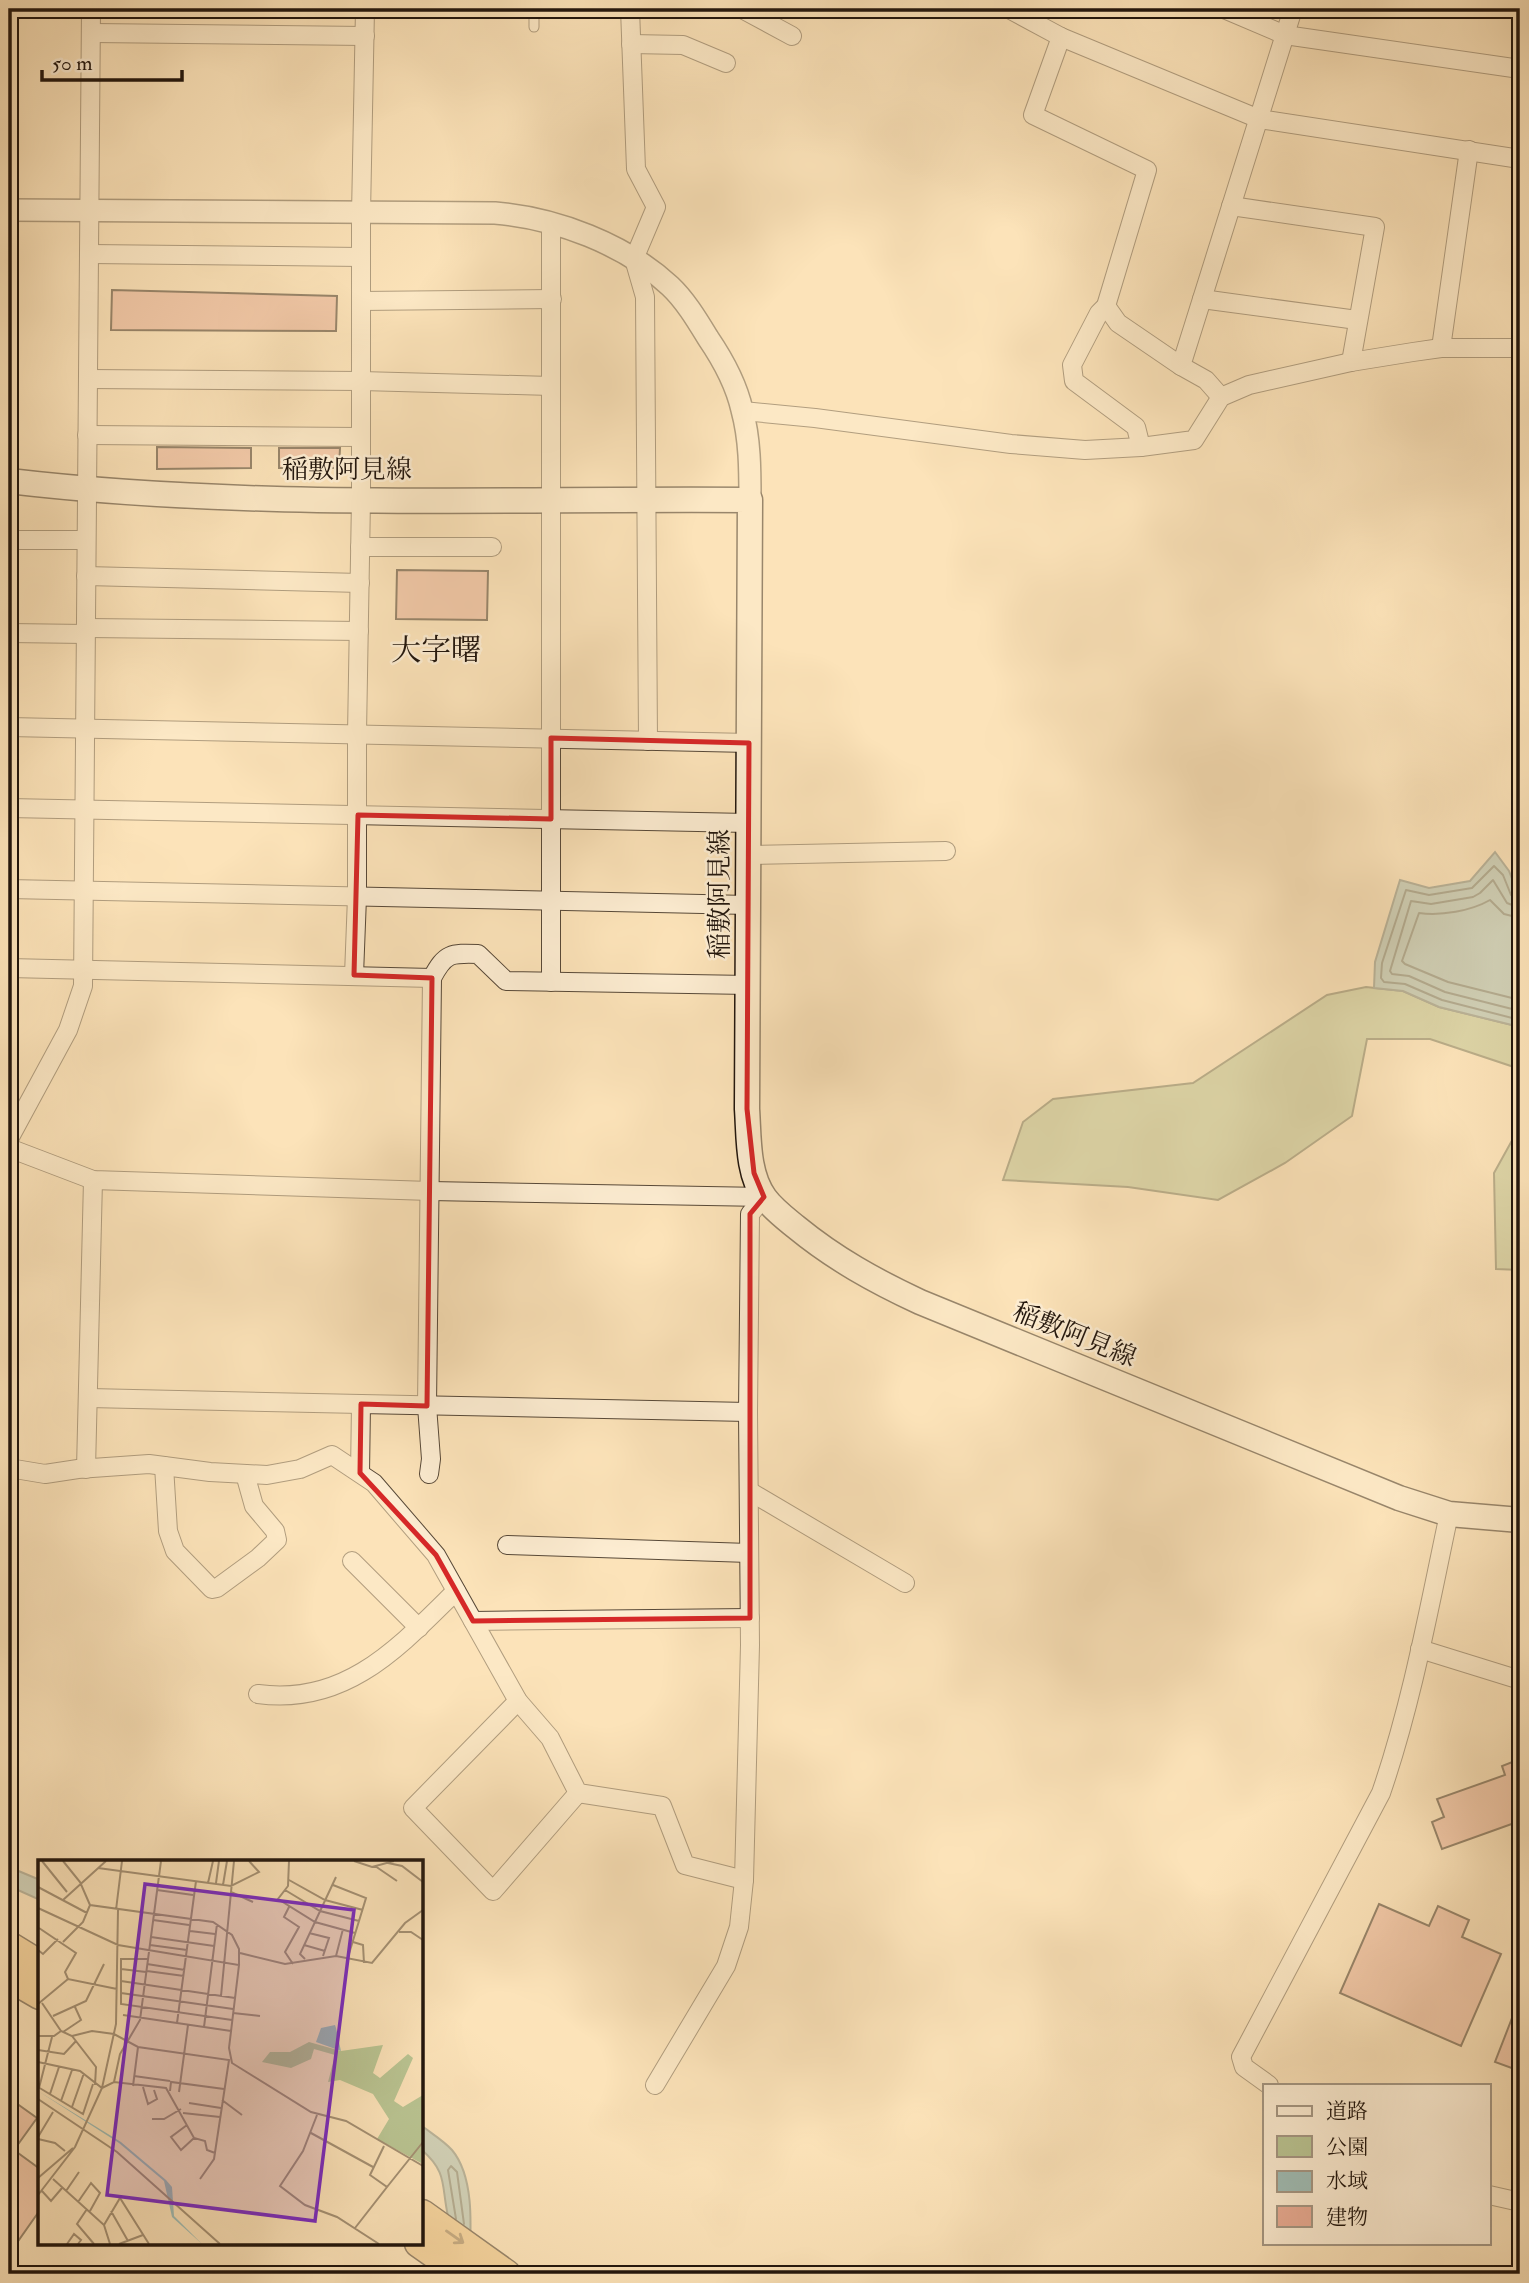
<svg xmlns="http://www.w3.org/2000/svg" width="1529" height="2283" viewBox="0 0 1529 2283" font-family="'IM FELL Double Pica','Noto Serif JP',serif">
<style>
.green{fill:#bac593;stroke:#6e6e50;stroke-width:2}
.water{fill:#a0bdb5;stroke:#6e7a72;stroke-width:2}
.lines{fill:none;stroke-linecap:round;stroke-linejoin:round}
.shore{stroke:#616a61;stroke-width:2}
.building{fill:#e9ac94;stroke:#22160d;stroke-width:2}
.service-casing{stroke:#584938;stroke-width:11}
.minor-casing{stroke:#584938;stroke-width:20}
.tertiary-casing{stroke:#584938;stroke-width:24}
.secondary-casing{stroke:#22160d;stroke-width:27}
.trunk-casing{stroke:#22160d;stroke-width:31}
.service{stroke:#fdedd2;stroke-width:9}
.minor{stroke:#fdedd2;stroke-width:18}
.tertiary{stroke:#fdedd2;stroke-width:21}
.secondary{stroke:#fdedd2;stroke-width:24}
.trunk{stroke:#eec27c;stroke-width:28}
.oneway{stroke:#886c44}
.marked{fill:none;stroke:#d62828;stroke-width:5;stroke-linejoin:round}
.labels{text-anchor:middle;stroke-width:5;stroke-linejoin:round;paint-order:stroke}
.street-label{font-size:26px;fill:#22160d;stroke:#fdedd2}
.quarter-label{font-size:30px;fill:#22160d;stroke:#fdedd2}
.inset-road{fill:none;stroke:#a59174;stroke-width:2}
.view{fill:#7b2cbf;fill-opacity:0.15;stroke:#7b2cbf;stroke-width:3.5}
.inset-edge{fill:none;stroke:#22160d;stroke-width:3.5}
</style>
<rect width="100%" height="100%" fill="#fce3b9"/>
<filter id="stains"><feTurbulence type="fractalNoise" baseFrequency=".00286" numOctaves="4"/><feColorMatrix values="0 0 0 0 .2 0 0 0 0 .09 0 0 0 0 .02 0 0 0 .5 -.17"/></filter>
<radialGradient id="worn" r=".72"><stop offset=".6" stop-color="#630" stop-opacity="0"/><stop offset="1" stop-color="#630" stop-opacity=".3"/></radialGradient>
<g class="green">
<path d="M1366 987 1403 991 1439 1007 1520 1027V1069L1430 1039H1367L1352 1116 1285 1163 1218 1200 1128 1187 1003 1180 1023 1122 1053 1099 1193 1083 1327 995Z"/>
<path d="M1520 1126V1270L1496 1269 1494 1173Z"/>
</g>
<g class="water">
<path d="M1495 852 1509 871 1520 899V1027L1439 1007 1403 991 1374 988 1375 962 1400 880 1429 888 1470 881Z"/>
<path d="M9 1867 40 1880V1900L9 1886Z"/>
<path d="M422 2126C431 2133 444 2141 452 2150 477 2180 470 2238 469 2274 462 2255 453 2235 448 2216 441 2185 448 2173 422 2150Z"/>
</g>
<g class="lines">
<g class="shore">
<path d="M1520 899 1511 895 1503 875 1494 866 1472 888 1429 895 1406 890 1382 963 1381 978 1384 982 1405 984 1442 1000 1520 1020"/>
<path d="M1520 908 1507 903 1493 880 1480 893 1473 897 1431 904 1411 901 1390 971 1392 974 1409 976 1445 992 1520 1011"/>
<path d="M1520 918 1504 914 1490 900C1471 911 1441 916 1419 913L1402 961 1405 964 1448 982 1520 1000"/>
<path d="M456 2219 448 2170 451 2166 457 2172 464 2224"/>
</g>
</g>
<g class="building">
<path d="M112 290 337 296 336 331 111 330Z"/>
<path d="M157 447 251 448V468L157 469Z"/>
<path d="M279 448H340L339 468H279Z"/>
<path d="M397 570 488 571 487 620 396 619Z"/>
<path d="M1520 1759V1821L1442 1849 1432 1822 1444 1817 1437 1799 1505 1775 1502 1766Z"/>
<path d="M1379 1904 1429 1926 1438 1906 1469 1920 1462 1937 1501 1954 1461 2046 1340 1993Z"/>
<path d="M1519 2000H1520V2071L1495 2062Z"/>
<path d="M9 2098 37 2118 14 2150 40 2169V2210L9 2254Z"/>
</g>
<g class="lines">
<g class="service-casing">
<path id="service" d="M534 9V27"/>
</g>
<g class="minor-casing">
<g id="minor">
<path d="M630 9 636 169 656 207 634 259 645 297 648 741"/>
<path d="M742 9 792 36"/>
<path d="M1009 9 1061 37 1259 119 1520 159"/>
<path d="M1224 9 1285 35 1520 69"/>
<path d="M92 33 365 36"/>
<path d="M1061 37 1033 115 1147 170 1106 306 1099 313 1072 365 1074 381 1136 427 1141 447"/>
<path d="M631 44 683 45 726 63"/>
<path d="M1231 206 1375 227 1351 362"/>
<path d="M89 254 361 257"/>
<path d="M1202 299 1357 320"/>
<path d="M361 301 552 299"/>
<path d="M1106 306 1118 323 1181 366"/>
<path d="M1441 348 1469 150"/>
<path d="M88 379 361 381 551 386"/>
<path d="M1221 397 1206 380 1181 366 1293 9"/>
<path d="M743 411 815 418 1011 444 1085 450 1141 447 1194 440 1221 397 1249 385 1351 362 1413 352 1441 348H1520"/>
<path d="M87 435 361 437"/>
<path d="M9 540H86"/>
<path d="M360 547H492"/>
<path d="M86 576 360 583"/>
<path d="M86 628 359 631"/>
<path d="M9 633 86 634"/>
<path d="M9 727 749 743"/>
<path d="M9 808 748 823"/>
<path d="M748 855 946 851"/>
<path d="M9 889 748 905"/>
<path d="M9 968 432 978"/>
<path d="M354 975 357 897V734L361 499V214L365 9"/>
<path d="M551 982V223"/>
<path d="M9 1139 68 1030 83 986 91 9"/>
<path d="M9 1148 93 1180 430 1191 764 1197"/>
<path d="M89 1398 361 1404"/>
<path d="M164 1466 168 1531 175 1551 212 1589 217 1588 258 1558 277 1540 275 1531 254 1506 245 1474"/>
<path d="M9 1468 45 1474 78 1469 149 1464 210 1472 267 1475 300 1469 332 1455 374 1483 436 1555 518 1701 550 1738 578 1793 662 1806 685 1865 744 1880"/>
<path d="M86 1469 93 1180"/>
<path d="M360 1473 361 1404 748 1412"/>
<path d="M429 1474 431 1459 427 1406 432 978C445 953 451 953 478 954L506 981 749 985"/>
<path d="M749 1491 905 1583"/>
<path d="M507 1545 749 1553"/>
<path d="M352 1561 419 1628"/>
<path d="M473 1621 750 1618"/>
<path d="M1420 1649 1520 1680"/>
<path d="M258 1694C346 1706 399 1647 456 1591"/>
<path d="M518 1701 413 1808 493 1891 578 1793"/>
<path d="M655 2085 726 1966 739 1927 744 1880 750 1645 748 1412 750 1214 764 1197"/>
<path d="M1269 2085 1244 2067 1241 2057 1381 1793C1412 1703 1429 1608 1449 1514"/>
<path d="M1489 2195 1520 2202"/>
</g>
</g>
<g class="tertiary-casing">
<path id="tertiary" d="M9 210 495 213C556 218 625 244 670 286 685 300 697 320 708 338 723 360 736 383 742 410 750 439 750 470 750 500"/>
</g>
<g class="secondary-casing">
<path id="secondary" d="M9 481C254 510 504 498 750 500L747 1109C749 1137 747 1174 765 1198 773 1209 785 1218 796 1227 835 1259 875 1281 920 1302L1399 1498 1449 1514 1520 1520"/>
</g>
<g class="trunk-casing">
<g id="trunk">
<path d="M9 1946 40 1965"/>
<path d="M9 1977 40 1995"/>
<path d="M422 2214 506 2274"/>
<path d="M419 2243 463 2274"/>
</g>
</g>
<use href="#service" class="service"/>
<use href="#minor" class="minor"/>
<use href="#tertiary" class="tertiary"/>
<use href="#secondary" class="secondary"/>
<use href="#trunk" class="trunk"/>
</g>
<defs><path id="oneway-shaft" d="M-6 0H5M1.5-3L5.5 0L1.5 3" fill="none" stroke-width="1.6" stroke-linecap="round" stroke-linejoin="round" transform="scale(1.75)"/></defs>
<use class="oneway" href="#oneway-shaft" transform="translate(455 2237) rotate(35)"/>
<path d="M0 0H1529V2283H0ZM551 738 749 743 747 1109 754 1173 764 1197 750 1214V1618L473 1621 436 1555 360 1473 361 1404 427 1406 432 978 354 975 358 815 551 819Z" fill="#fce3b9" fill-opacity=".55" fill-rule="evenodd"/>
<path class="marked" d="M551 738 749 743 747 1109 754 1173 764 1197 750 1214V1618L473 1621 436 1555 360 1473 361 1404 427 1406 432 978 354 975 358 815 551 819Z"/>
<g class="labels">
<g class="street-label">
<text x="347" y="478">稲敷阿見線</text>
<text transform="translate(719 894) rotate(-90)" y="9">稲敷阿見線</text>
<text transform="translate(1075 1334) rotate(22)" y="9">稲敷阿見線</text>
</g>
<g class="quarter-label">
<text x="436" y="660">大字曙</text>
</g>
</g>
<g transform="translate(38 1860)">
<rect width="385" height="385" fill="#fce3b9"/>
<path d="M271 182 303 191 345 185 335 213 342 218 370 194 375 198 356 241 365 247 385 235 383 303 339 279 351 259 335 234 302 220 290 222 297 195 276 189 273 199 253 208 224 202 232 192H252Z" fill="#bac593"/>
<path d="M297 165 298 168 303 191 278 182 283 168ZM0 231 83 282 128 320 134 327 136 356 164 384 134 357 126 321 81 283Z" fill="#a0bdb5"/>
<path class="inset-road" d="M4 1 29 32M25 1 42 22 52 45 175 62 194 75 201 89V105M251 1 250 26 240 39 277 62 317 73M316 1 334 7 356 1M350 3 364 6 385 22M337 6 359 21M60 8 193 26 221 12 211 1M251 20 287 40 325 50M170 23 175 1M178 23 181 1M185 25 189 1M295 25 328 38 310 97M0 27 49 53M119 30 155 35M247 30 282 51 321 61M193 32 215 42M25 40 68 1M251 47 246 57 261 67 247 92 255 104M0 48 80 85 201 105 191 188 194 203 273 252 308 261 385 306M78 50 84 1M115 60 151 65M1 68 38 93 27 112 30 119M152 71 177 74M361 72H373L385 80M271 73 291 78 285 96M113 77 176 86M25 82 45 62 52 45M315 82 325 85 326 103M112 85 149 90M266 85 287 91M0 90 5 94 20 79M202 93 247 104 298 96 334 103 367 63 385 50M298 96 305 69M110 99H83V144L194 160M267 99 262 94 298 17M109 104 147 110M83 109 108 112M109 111 146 116M83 121 197 138M83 133 195 149M183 136 196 1M4 143 23 171 34 176 58 207 57 225M0 144 30 119 79 129M195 153 222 156M85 155 193 171M15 156 48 141 66 104M139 163 158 21M166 167 179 64M25 172 43 160 37 147M0 176H16L23 171M34 176 54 171 76 174 100 187 191 200 176 299 162 319M0 190 26 194 38 181M0 202 42 211 64 228 76 222 128 228 156 278 167 281 169 290 177 293M96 216 132 221M76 222 82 194 102 160 123 1M95 226 100 187M0 227 45 254 55 224M105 227 110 244 119 239 116 230M1 228 14 177M132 231 133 222 186 229M141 232 150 165M12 234 21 207M0 239 79 292 182 384M184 240 204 255M23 241 34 210M151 243 183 248M34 247 46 213M145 253 182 257M279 255 265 291 242 326 267 345 299 357 341 384M114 259H126L143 249M149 265 133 277 143 290 156 278M273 273 335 307M0 277 15 252M0 279 17 283 27 291M0 318 35 288M15 319 66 365 72 384M349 327 385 282M4 331 13 341 24 328M28 331 41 312M0 335 37 287 64 228 78 164 80 50M40 342 53 323 62 333 52 351M49 349 39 364 56 384M73 351 90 381M66 365 82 338 111 384M317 368 349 327 332 315 346 286M29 384 36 374 43 380 40 384M81 384 105 375"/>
<path class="view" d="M107 24 316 50 277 361 69 335Z"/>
<rect width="385" height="385" class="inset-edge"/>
</g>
<rect width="1529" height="2283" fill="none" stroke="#fce3b9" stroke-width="35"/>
<rect x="10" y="10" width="1508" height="2262" fill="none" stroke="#22160d" stroke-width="3.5"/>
<rect x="18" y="18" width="1494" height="2248" fill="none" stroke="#22160d" stroke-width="2"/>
<rect x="1263" y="2084" width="228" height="161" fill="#fdedd2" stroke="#a59783" stroke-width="2"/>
<rect x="1277" y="2106" width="35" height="10" fill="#fdedd2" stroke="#a59783" stroke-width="2"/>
<text x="1326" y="2118" font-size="21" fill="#22160d">道路</text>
<rect x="1277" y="2136" width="35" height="21" fill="#bac593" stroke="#a59783" stroke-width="2"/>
<text x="1326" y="2154" font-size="21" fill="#22160d">公園</text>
<rect x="1277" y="2171" width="35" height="21" fill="#a0bdb5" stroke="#a59783" stroke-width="2"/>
<text x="1326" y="2188" font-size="21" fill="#22160d">水域</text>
<rect x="1277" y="2206" width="35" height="21" fill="#e9ac94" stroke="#a59783" stroke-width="2"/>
<text x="1326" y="2224" font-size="21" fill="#22160d">建物</text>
<path d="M42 70v10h140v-10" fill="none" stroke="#22160d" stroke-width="3.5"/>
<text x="52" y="70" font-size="21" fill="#22160d" stroke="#fdedd2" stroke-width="5" paint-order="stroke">50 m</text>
<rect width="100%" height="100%" filter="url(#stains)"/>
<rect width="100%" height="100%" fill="url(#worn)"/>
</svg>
